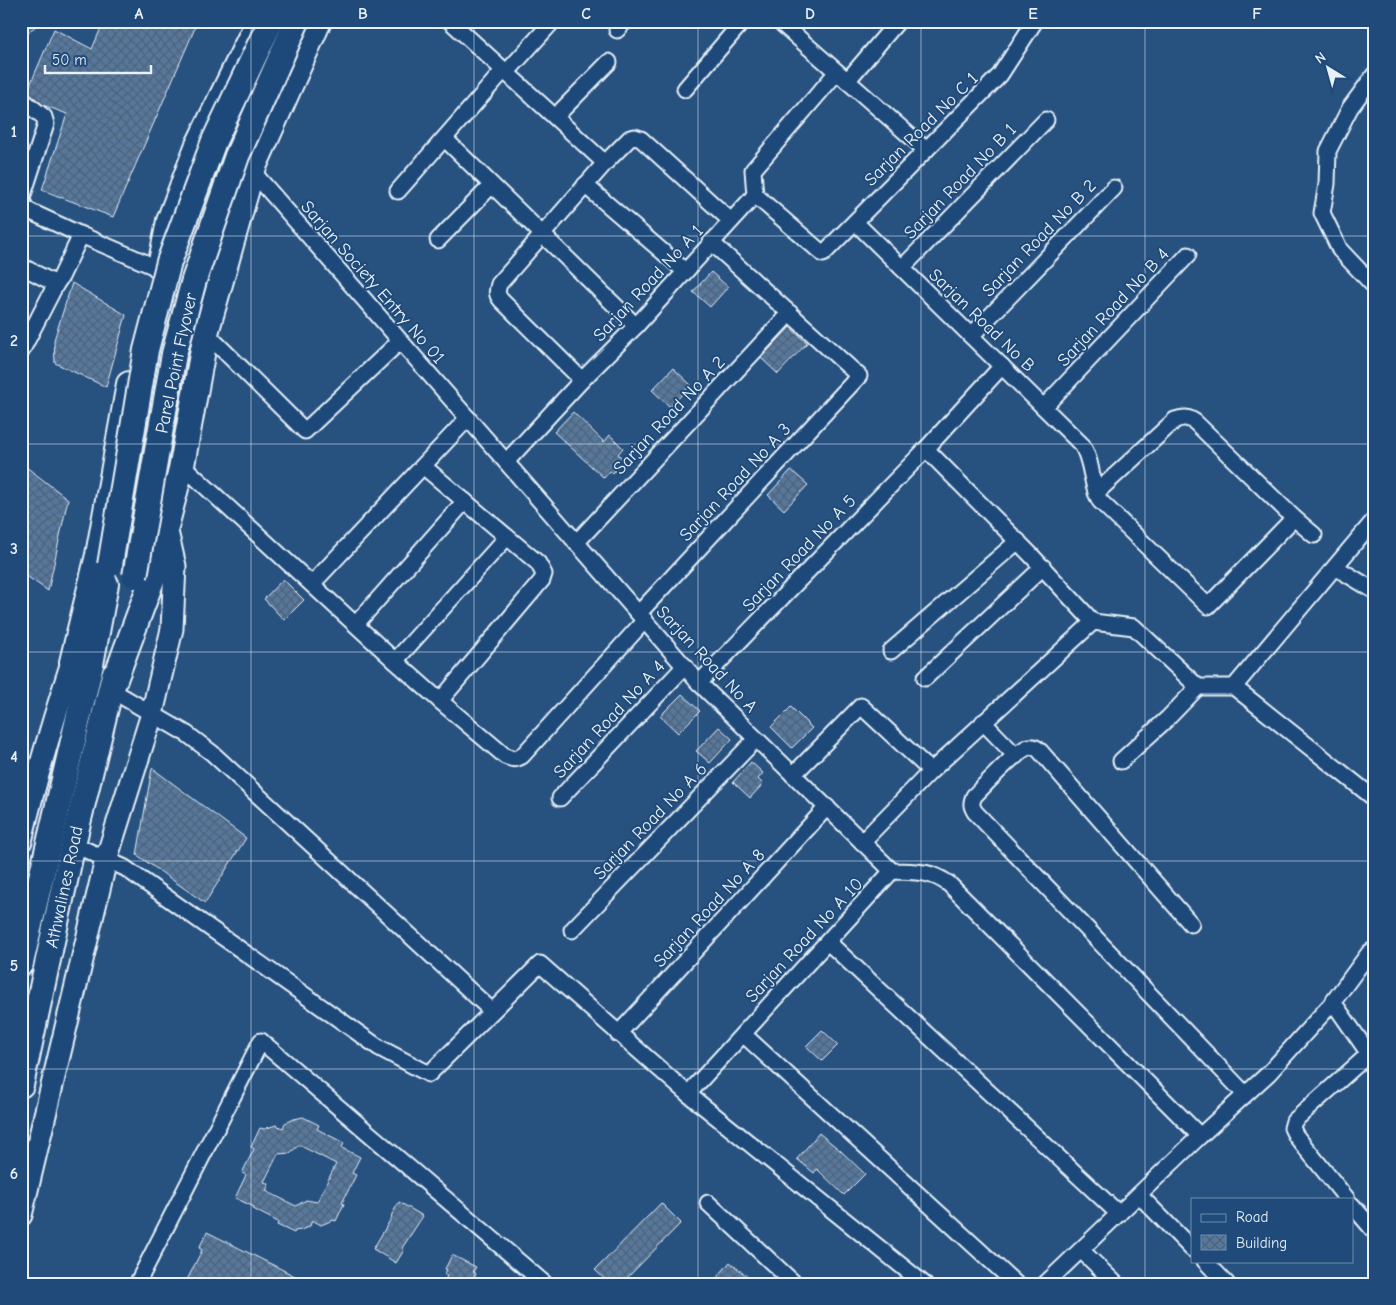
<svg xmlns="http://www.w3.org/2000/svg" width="1396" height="1305" viewBox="0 0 1396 1305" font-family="'Comic Neue',sans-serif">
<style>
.building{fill:url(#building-cross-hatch);stroke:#e8f1f8;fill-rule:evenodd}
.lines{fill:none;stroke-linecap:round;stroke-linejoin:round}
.street-casing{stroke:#e8f1f8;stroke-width:19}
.secondary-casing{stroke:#e8f1f8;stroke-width:25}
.primary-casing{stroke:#e8f1f8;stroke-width:28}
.street{stroke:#1f4a7a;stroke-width:15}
.secondary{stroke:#1f4a7a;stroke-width:21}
.primary{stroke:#1f4a7a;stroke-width:24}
.primary-bridge-casing{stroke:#e8f1f8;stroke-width:28;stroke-linecap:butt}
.primary-bridge{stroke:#1f4a7a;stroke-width:24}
.grid{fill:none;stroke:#e8f1f8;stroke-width:1;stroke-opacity:0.55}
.labels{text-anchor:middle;stroke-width:4;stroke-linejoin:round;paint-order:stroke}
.street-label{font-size:18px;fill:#e8f1f8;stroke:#1f4a7a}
.neatline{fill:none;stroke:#e8f1f8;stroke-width:2}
.grid-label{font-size:16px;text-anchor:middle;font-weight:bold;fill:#e8f1f8}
</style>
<defs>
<pattern id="building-cross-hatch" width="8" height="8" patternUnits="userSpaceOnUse" patternTransform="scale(1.25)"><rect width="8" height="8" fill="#57789d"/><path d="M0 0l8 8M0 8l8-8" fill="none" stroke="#4f6278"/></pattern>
</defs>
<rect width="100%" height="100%" fill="#27517f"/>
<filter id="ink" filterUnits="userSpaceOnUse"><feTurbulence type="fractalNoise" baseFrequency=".02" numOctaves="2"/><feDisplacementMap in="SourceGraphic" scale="10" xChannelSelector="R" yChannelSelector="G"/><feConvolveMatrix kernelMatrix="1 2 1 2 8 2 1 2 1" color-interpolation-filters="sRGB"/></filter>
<g filter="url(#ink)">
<g class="building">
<path d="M21 21H42L21 38Z"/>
<path d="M104 21H198L113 217 42 190 67 114 43 105 27 92 54 29 92 49Z"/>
<path d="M711 272 728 287 710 307 693 292Z"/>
<path d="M72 283 126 315 106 387 55 363 54 340Z"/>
<path d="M790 327 807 343 778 374 761 358Z"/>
<path d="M673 368 691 385 670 407 652 390Z"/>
<path d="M573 412 604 442 610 435 623 448 618 454 624 460 613 473 610 471 604 478 554 432Z"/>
<path d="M21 463 68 499 48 591 21 572Z"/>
<path d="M791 470 808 485 784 510 768 495Z"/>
<path d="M283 579 304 600 284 620 264 599Z"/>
<path d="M682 694 700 711 678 733 660 716Z"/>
<path d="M791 707 812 728 792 748 771 727Z"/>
<path d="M719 727 732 739 710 763 696 751Z"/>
<path d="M751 762 763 773 758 779 763 784 750 798 733 782Z"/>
<path d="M152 768 246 838 205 903 137 855Z"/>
<path d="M822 1030 838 1045 822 1061 806 1046Z"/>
<path d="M303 1117 319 1125 317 1129 344 1143 342 1148 360 1157 352 1173 356 1175 342 1203 344 1204 336 1221 333 1220 321 1225 312 1220 310 1226 301 1230 295 1231 294 1233 277 1225 278 1222 253 1209 254 1207 235 1198 246 1175 242 1173 254 1149 251 1147 260 1128 264 1129 276 1125 283 1128 285 1123 294 1119ZM299 1145 336 1164 317 1202 306 1200 296 1206 266 1191 269 1184 264 1182 278 1154 290 1153Z"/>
<path d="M819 1133 841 1151 865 1174 844 1195 817 1169 814 1173 797 1159Z"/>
<path d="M399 1202 423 1216 402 1248 404 1250 396 1263 373 1249 392 1217 391 1216Z"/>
<path d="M661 1203 681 1223 621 1284H610L595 1270Z"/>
<path d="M207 1232 311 1284H185L202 1250 199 1248Z"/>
<path d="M452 1255 476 1267 473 1272 476 1274 471 1284H443L447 1276 444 1274 447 1270 445 1269Z"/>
<path d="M730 1262 756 1284H722L716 1279Z"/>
</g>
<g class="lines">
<g class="street-casing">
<g id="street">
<path d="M450 21 605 163"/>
<path d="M779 21 926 150"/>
<path d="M617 30 625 21"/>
<path d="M507 72 553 21"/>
<path d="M1375 74 1350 108 1328 151 1327 184 1322 213 1340 250 1375 287"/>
<path d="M847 81 898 21"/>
<path d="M685 89 743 21"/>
<path d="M21 99 44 117 46 124 22 198 24 206 29 211 81 235"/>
<path d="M555 117 609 62"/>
<path d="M445 139 636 326"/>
<path d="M203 150 252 171 699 683 892 871"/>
<path d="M585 185 685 271"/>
<path d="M398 191 504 70"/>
<path d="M755 195 753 170 837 72"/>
<path d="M855 222 1082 445C1093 462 1090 483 1100 501L1208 606 1294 518"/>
<path d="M438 240 491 186"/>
<path d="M21 266 56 284 61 277 81 235 160 269"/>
<path d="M902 268 1046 120"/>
<path d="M206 333 305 431 400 341"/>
<path d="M971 336 1114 188"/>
<path d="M21 352 56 284"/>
<path d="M582 380 501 300C496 294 497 291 499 284L605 163 630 138 635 137 641 139 731 221"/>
<path d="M1044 407 1188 255"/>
<path d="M926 449 1031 555 1093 622 1134 627 1198 687H1234L1375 519"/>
<path d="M506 462 582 380 636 326 755 195 823 254 1000 75 1035 21"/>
<path d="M182 465 395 661 440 701 505 756C512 759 515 760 522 756L645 620"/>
<path d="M423 466 538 563 544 574 542 580 440 701"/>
<path d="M1096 493 1175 420C1183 417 1188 417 1195 422L1294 518 1314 535"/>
<path d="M576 543 790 313"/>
<path d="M1335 567 1375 591"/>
<path d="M312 584 468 418"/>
<path d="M639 613 859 376 711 242"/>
<path d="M356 624 465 501"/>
<path d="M891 651 1018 541"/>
<path d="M395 661 507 537"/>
<path d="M925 678 1043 567"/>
<path d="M699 683 926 449 1002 366"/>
<path d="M1234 687 1375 799"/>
<path d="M111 690 187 734 212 753 492 1011"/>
<path d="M983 722 1016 756"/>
<path d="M1121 761 1168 718 1198 687"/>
<path d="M793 775 861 706 931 771"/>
<path d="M560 798 685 666"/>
<path d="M862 842 931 771 1093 622"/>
<path d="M73 844 125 868 378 1047 429 1074 540 964 688 1094 924 1284"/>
<path d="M892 871C916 872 929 870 949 884L1200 1136"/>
<path d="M1191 924 1040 751C1037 748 1033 746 1029 747 1018 749 984 786 974 796 971 803 971 806 975 812L1245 1094"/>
<path d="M572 930 756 739"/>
<path d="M828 942 1119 1214"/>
<path d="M1333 1002 1374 1061"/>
<path d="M618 1034 827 807"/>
<path d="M743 1034 1016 1284"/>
<path d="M688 1094 892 871"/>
<path d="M1139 1195 1192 1249"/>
<path d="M1347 1199 1296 1136 1292 1128 1294 1121 1369 1054"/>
<path d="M708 1203 795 1284"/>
<path d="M1352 1205 1375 1232"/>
<path d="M1081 1250 1116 1284"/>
<path d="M1205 1261 1227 1284"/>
<path d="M137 1284 261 1041 545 1284"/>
<path d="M1045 1284 1200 1136 1269 1073 1333 1002 1369 953 1375 949"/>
</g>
</g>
<g class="secondary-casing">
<g id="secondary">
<path d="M21 841C35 780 53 721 72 662"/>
<path d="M21 1215 106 860 152 714 172 629 175 566 166 527"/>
</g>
</g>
<g class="primary-casing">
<g id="primary">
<path d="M160 267 169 221 197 147 252 34"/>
<path d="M91 664 72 662 98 555 129 384"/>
<path d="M111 690 153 577 182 465 206 333 252 171 319 21"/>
<path d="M21 963 91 664 106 584"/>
<path d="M21 1085 73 844 114 675"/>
</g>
</g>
<use href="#street" class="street"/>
<use href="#secondary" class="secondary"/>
<use href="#primary" class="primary"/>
<g class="primary-bridge-casing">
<g id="primary-bridge">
<path d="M110 565 146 350 169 262 214 141 271 21"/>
<path d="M135 576 174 354 194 280 237 156 297 21"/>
</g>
</g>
<use href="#primary-bridge" class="primary-bridge"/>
</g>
</g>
<path class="grid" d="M251 21V1284M474 21V1284M698 21V1284M921 21V1284M1145 21V1284M21 236H1375M21 444H1375M21 652H1375M21 861H1375M21 1069H1375"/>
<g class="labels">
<g class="street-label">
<text transform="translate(921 129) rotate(-45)" y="6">Sarjan Road No C 1</text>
<text transform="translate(960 181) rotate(-46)" y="6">Sarjan Road No B 1</text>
<text transform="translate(1039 238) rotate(-46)" y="6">Sarjan Road No B 2</text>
<text transform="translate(373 282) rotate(49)" y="6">Sarjan Society Entry No 01</text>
<text transform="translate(648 283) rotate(-47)" y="6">Sarjan Road No A 1</text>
<text transform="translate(1113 307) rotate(-47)" y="6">Sarjan Road No B 4</text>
<text transform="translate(982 320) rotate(44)" y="6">Sarjan Road No B</text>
<text transform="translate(176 363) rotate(-78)" y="6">Parel Point Flyover</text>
<text transform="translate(669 415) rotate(-47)" y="6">Sarjan Road No A 2</text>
<text transform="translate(735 482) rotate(-47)" y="6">Sarjan Road No A 3</text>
<text transform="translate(799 553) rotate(-46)" y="6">Sarjan Road No A 5</text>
<text transform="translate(707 659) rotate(47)" y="6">Sarjan Road No A</text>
<text transform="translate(609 719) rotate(-47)" y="6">Sarjan Road No A 4</text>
<text transform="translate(650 821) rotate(-46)" y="6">Sarjan Road No A 6</text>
<text transform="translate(64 887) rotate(-78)" y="6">Athwalines Road</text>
<text transform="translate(709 908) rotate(-47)" y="6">Sarjan Road No A 8</text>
<text transform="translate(804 940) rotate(-47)" y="6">Sarjan Road No A 10</text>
</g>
</g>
<rect width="1396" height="1305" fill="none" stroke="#1f4a7a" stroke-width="55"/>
<rect x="1191" y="1198" width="162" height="65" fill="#1f4a7a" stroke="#6f8dac"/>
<rect x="1201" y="1214" width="25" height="8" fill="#1f4a7a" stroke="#6f8dac"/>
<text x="1236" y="1222" font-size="15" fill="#e8f1f8">Road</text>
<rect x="1201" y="1235" width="25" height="15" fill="url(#building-cross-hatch)" stroke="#6f8dac"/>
<text x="1236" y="1248" font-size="15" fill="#e8f1f8">Building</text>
<g transform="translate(1328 68) rotate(323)" stroke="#1f4a7a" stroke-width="4" paint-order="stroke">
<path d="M0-4L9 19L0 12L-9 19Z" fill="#e8f1f8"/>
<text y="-8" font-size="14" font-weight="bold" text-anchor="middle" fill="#e8f1f8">N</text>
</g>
<path d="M45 65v8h106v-8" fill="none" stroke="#e8f1f8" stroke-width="2.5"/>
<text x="52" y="65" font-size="15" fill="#e8f1f8" stroke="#1f4a7a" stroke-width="4" paint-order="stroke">50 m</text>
<rect x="28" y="28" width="1340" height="1250" class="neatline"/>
<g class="grid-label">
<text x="139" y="19">A</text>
<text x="363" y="19">B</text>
<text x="586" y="19">C</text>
<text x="810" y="19">D</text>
<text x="1033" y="19">E</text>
<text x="1257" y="19">F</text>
<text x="14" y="137">1</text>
<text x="14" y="346">2</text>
<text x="14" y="554">3</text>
<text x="14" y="762">4</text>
<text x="14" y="971">5</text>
<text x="14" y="1179">6</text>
</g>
</svg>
